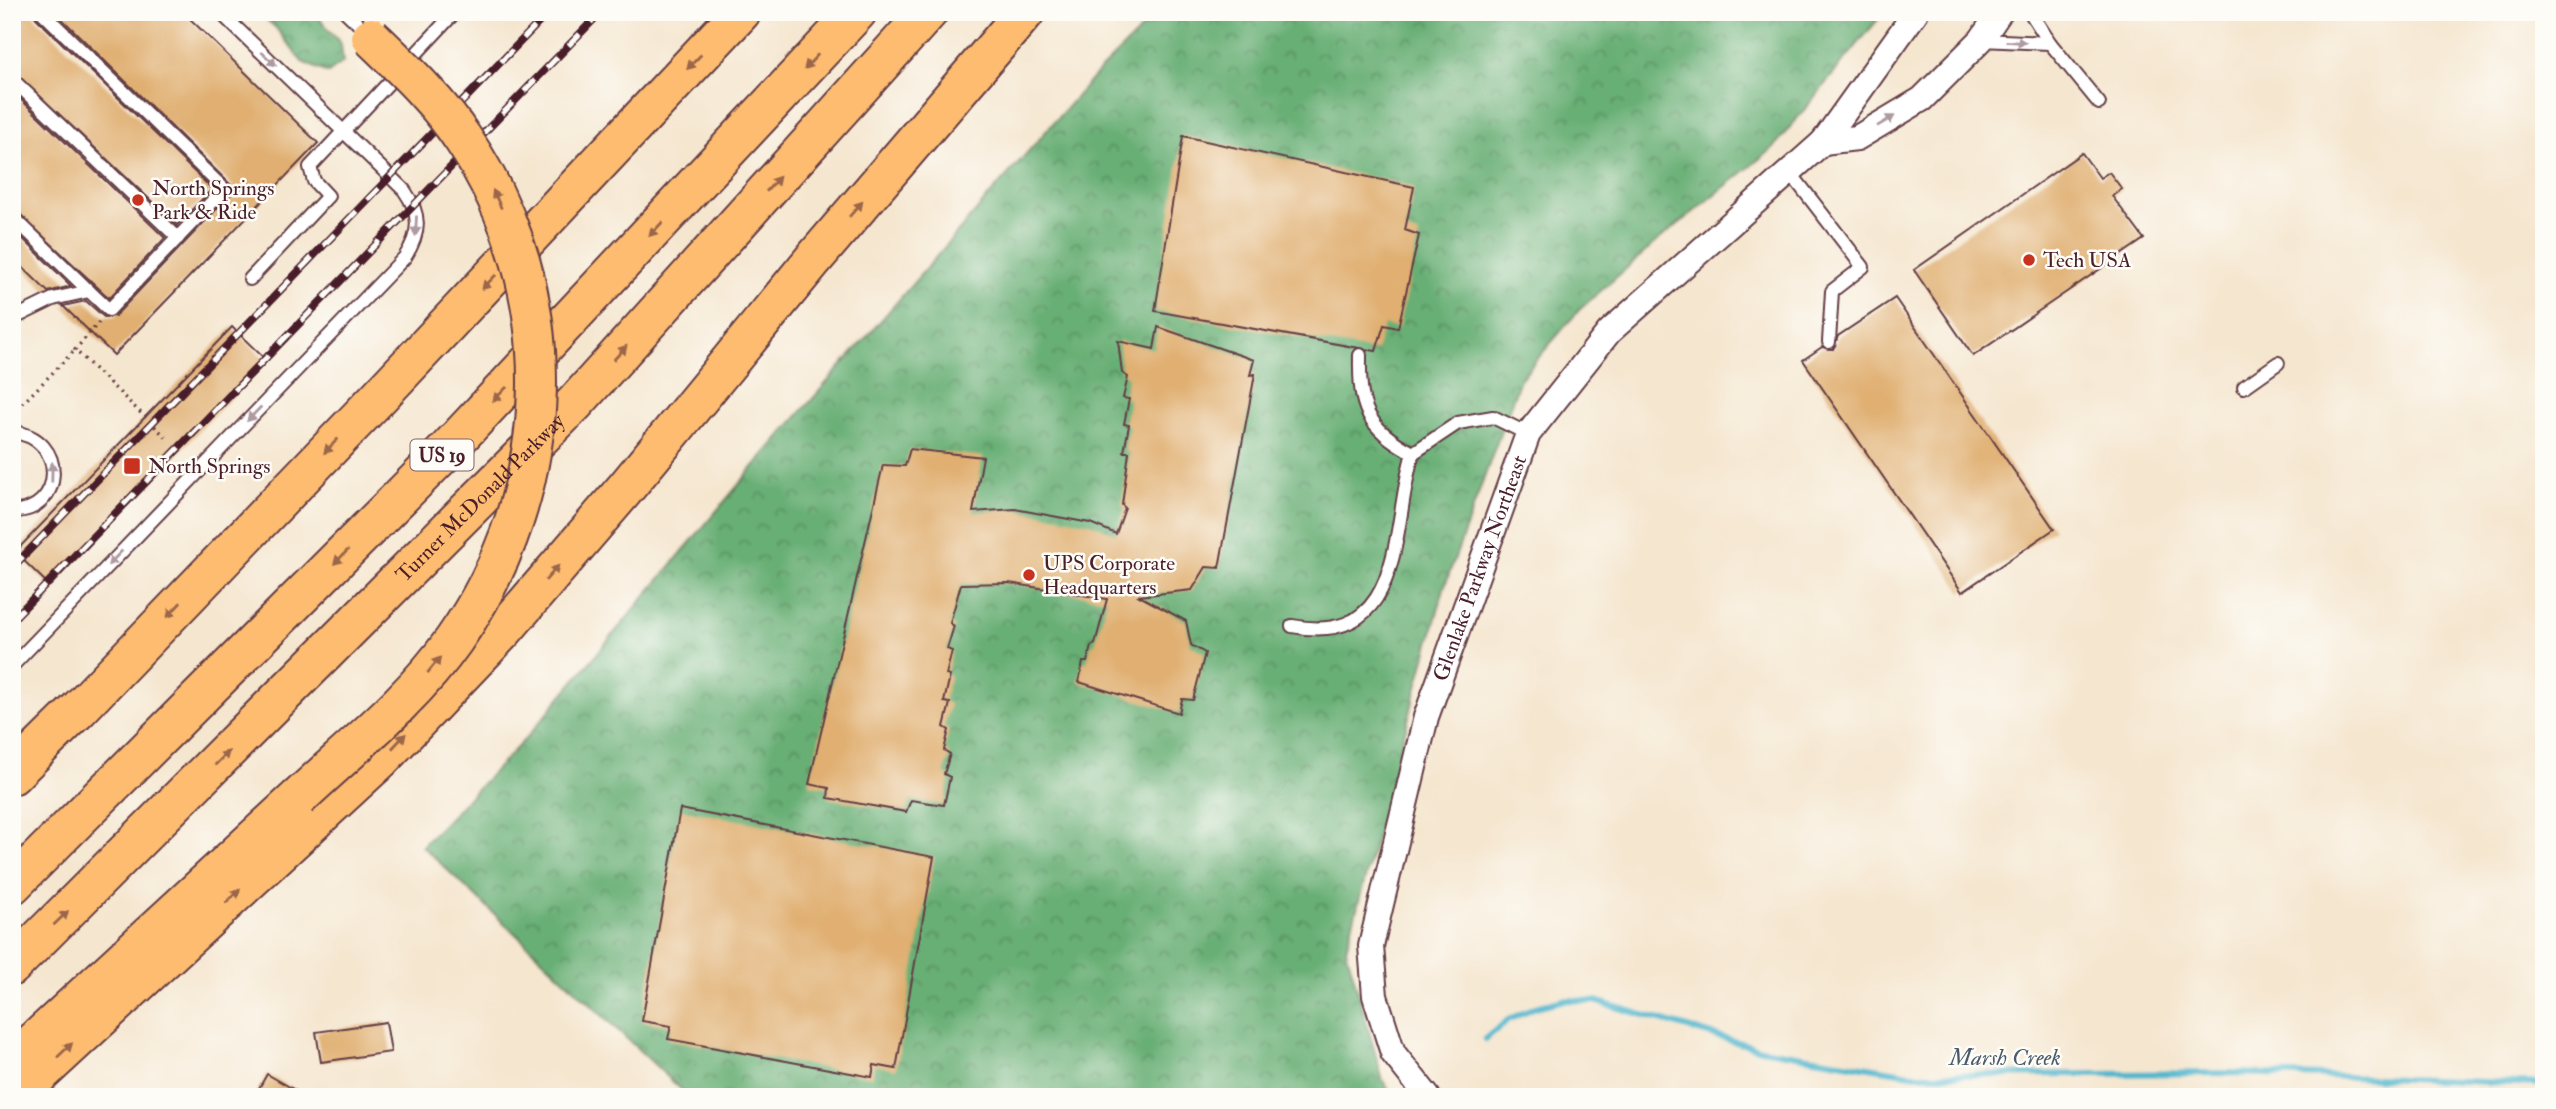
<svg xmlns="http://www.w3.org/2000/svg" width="2556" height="1109" viewBox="0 0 2556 1109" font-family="'IM FELL Double Pica',serif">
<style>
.forest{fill:url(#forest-crowns);stroke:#596750;stroke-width:2}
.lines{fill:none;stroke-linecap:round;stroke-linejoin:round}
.stream{stroke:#4fb6cd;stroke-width:6}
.building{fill:#e0af71}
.lane-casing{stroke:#643d44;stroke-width:16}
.street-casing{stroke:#643d44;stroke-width:28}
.highway-casing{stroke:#643d44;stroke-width:42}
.path{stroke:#643d44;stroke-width:3.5;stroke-dasharray:2 5;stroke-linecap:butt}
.lane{stroke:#fff;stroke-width:12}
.street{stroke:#fff;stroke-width:24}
.highway{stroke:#fdbc70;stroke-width:38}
.rail-casing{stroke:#4a1f2b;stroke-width:8}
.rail{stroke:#fdfcf7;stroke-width:5;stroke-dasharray:16;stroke-linecap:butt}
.highway-bridge-casing{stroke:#643d44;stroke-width:42;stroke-linecap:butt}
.highway-bridge{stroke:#fdbc70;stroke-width:38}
.oneway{fill:#ae9aa0}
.oneway2{fill:#9b664a}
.poi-dot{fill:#c8321e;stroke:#fdfcf7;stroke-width:2.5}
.labels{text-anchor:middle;stroke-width:5;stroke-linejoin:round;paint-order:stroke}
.shield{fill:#fdfcf7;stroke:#806168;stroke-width:2}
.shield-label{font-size:19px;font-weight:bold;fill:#4a1f2b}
.poi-label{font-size:21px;fill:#4a1f2b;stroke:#fdfcf7;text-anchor:start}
.street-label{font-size:21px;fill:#4a1f2b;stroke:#fdfcf7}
.water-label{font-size:23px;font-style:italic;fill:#4c5b6c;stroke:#fdfcf7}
</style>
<defs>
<pattern id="forest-crowns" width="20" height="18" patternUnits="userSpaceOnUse" patternTransform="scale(1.75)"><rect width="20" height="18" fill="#68af75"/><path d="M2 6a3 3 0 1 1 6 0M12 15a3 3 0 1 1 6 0" fill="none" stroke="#588e60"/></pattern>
</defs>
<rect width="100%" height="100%" fill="#fdfcf7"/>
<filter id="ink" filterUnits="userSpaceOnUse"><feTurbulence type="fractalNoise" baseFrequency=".0143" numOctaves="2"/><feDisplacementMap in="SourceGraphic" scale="14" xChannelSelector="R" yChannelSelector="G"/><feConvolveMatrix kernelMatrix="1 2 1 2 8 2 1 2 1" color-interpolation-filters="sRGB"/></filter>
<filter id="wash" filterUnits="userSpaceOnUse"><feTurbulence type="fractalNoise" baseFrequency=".00686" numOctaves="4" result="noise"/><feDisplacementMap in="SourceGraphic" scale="28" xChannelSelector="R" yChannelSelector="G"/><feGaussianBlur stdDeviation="1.57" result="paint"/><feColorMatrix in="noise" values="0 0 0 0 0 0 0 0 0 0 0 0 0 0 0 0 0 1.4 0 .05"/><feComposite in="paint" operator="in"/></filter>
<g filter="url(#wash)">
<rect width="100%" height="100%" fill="#f5e6cf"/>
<g class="forest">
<path d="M258 12H314L341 44 343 62 328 73 302 62 276 28Z"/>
<path d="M1159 12H1884L1773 148 1661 238 1579 310 1520 379 1444 588 1346 949 1383 1081 1393 1097H689L422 846 528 736 756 464 983 203 1098 72Z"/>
</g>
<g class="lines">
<path class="stream" d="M1485 1039 1508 1020 1535 1007 1564 1000 1595 1001 1761 1049 1917 1075 2238 1073 2544 1084"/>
</g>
<g id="blocks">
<g class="building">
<path d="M12 12H33L36 18 212 189 177 225 12 70Z"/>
<path d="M55 12H183L318 143 114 355 63 306 86 301 104 317 115 316 230 195 233 187Z"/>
<path d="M12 91 165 238 109 298 12 207Z"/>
<path d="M1183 136 1414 187 1405 230 1419 235 1398 328 1384 325 1376 351 1155 311Z"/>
<path d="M2082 153 2100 178 2109 172 2122 189 2112 196 2144 239 1973 356 1914 270Z"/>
<path d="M12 228 71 286 48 292 12 257Z"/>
<path d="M1895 298 2054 529 1962 592 1803 360 1822 347 1833 349 1838 336Z"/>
<path d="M232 327 267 361 50 586 15 552Z"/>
<path d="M1158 327 1254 360 1250 375 1255 374 1219 568 1206 567 1192 590 1139 596 1186 621 1191 645 1205 653 1193 700 1182 699 1179 713 1079 682 1083 662H1087L1091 646 1095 644 1107 599 1009 583 961 584 950 623 954 626 947 649 952 651 946 675 950 676 944 702 950 703 944 727 949 730 944 750 950 754 944 774 950 777 944 805 911 800 906 812 828 798 829 788 809 784 883 465 905 466 910 449 983 457 973 512 1015 509 1090 523 1116 534 1125 508 1122 505 1129 452H1124L1129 425 1124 424 1129 399 1123 398 1128 377 1122 373 1118 341 1154 349Z"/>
<path d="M680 809 934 857 896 1069 874 1065 872 1077 668 1039 671 1026 642 1021Z"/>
<path d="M386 1022 391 1052 321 1062 316 1032Z"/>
<path d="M267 1074 307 1097H254Z"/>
</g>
</g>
</g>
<g filter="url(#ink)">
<use href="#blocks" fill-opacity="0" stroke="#643d44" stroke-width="2"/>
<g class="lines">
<g class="lane-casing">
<g id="lane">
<path d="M346 12 369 34"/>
<path d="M2030 12 2050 43 2099 103"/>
<path d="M1981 40 2050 43"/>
<path d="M12 79 178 238"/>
<path d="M1789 171 1863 267 1832 291 1829 342"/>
<path d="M12 216 89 291"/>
<path d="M250 279 328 196 314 181 310 167 455 12"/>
<path d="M12 319 53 299 89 291 109 310 224 189 42 12"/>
<path d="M1360 355C1359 408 1366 427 1413 453"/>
<path d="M2244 387 2278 363"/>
<path d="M12 432C69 437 64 513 12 511"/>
<path d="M1292 626C1407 648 1391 525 1413 453L1458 423 1493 417 1528 434"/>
<path d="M12 666 405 257C421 232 421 214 404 190L220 12"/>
</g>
</g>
<g class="street-casing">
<g id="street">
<path d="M1823 142 1857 138 1922 99 1981 40 2000 12"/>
<path id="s1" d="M1428 1097 1393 1053 1375 996 1371 946 1426 717 1528 434 1609 332 1823 142 1916 12"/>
</g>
</g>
<g class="highway-casing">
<g id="highway">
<path d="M12 775 79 709 376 400 741 12"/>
<path d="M12 885 445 452 857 12"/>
<path id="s2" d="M12 966 575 403 928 12"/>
<path d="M12 1062 298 798"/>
<path d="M15 1097 381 759 502 632 624 490 812 261 1025 12"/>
</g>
</g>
<g class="path">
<path d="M99 322 75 350 169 440"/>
<path d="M12 397 21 405 75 350"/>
</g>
<use href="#lane" class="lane"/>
<use href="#street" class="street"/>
<use href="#highway" class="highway"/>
<g class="rail-casing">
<g id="rail">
<path d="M12 568 549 12"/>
<path d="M12 620 601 12"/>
</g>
</g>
<use href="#rail" class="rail"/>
<g class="highway-bridge-casing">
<path id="highway-bridge" d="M298 798C351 748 412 700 454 640 559 490 567 293 463 139 438 101 404 69 371 37"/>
</g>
<use href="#highway-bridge" class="highway-bridge"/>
</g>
<defs><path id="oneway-solid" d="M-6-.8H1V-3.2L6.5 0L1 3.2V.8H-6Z" transform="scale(1.75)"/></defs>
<g class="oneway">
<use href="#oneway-solid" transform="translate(2016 42) rotate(3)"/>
<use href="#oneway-solid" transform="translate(269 59) rotate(43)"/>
<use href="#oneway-solid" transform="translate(1886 121) rotate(-31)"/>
<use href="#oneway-solid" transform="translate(416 226) rotate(93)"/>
<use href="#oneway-solid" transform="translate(254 414) rotate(134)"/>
<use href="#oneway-solid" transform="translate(52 472) rotate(-89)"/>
<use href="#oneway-solid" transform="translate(115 558) rotate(134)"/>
</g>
<g class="oneway2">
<use href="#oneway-solid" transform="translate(694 62) rotate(134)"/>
<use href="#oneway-solid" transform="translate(811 62) rotate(133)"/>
<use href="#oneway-solid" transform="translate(773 184) rotate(-48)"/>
<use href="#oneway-solid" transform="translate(497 199) rotate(-115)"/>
<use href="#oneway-solid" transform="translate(856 209) rotate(-49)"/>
<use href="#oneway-solid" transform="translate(656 229) rotate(133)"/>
<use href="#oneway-solid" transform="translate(489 282) rotate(134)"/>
<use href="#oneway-solid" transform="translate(620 353) rotate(-48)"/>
<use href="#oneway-solid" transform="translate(500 394) rotate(134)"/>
<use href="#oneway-solid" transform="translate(331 446) rotate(134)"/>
<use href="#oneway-solid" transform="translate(341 557) rotate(135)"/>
<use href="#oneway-solid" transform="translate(552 573) rotate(-49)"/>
<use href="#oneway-solid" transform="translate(174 610) rotate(133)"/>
<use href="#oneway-solid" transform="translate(434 665) rotate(-51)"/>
<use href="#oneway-solid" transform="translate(399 741) rotate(-47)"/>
<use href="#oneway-solid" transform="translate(222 758) rotate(-45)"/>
<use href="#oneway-solid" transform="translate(233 896) rotate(-43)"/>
<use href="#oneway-solid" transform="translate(61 918) rotate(-44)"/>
<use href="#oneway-solid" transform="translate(65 1050) rotate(-43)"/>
</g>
</g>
<g class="poi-dot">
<circle cx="138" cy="200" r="7"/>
<circle cx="2029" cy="260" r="7"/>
<rect x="123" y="457" width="18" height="18" rx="3.5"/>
<circle cx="1029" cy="575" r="7"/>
</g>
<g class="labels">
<rect class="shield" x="410.5" y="439.5" width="63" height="31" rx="5"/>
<g class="shield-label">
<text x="442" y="462">US 19</text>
</g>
<g class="poi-label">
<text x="152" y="195">North Springs<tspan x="152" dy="24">Park &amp; Ride</tspan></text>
<text x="2043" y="267">Tech USA</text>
<text x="148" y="473">North Springs</text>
<text x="1043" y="570">UPS Corporate<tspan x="1043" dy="24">Headquarters</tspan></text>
</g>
<g class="street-label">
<text dy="7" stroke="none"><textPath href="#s2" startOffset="662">Turner McDonald Parkway</textPath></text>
<text dy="7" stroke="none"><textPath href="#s1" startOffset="560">Glenlake Parkway Northeast</textPath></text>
</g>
<g class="water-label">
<text x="2005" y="1065">Marsh Creek</text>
</g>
</g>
<rect width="2556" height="1109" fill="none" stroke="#fdfcf7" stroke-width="42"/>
</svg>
